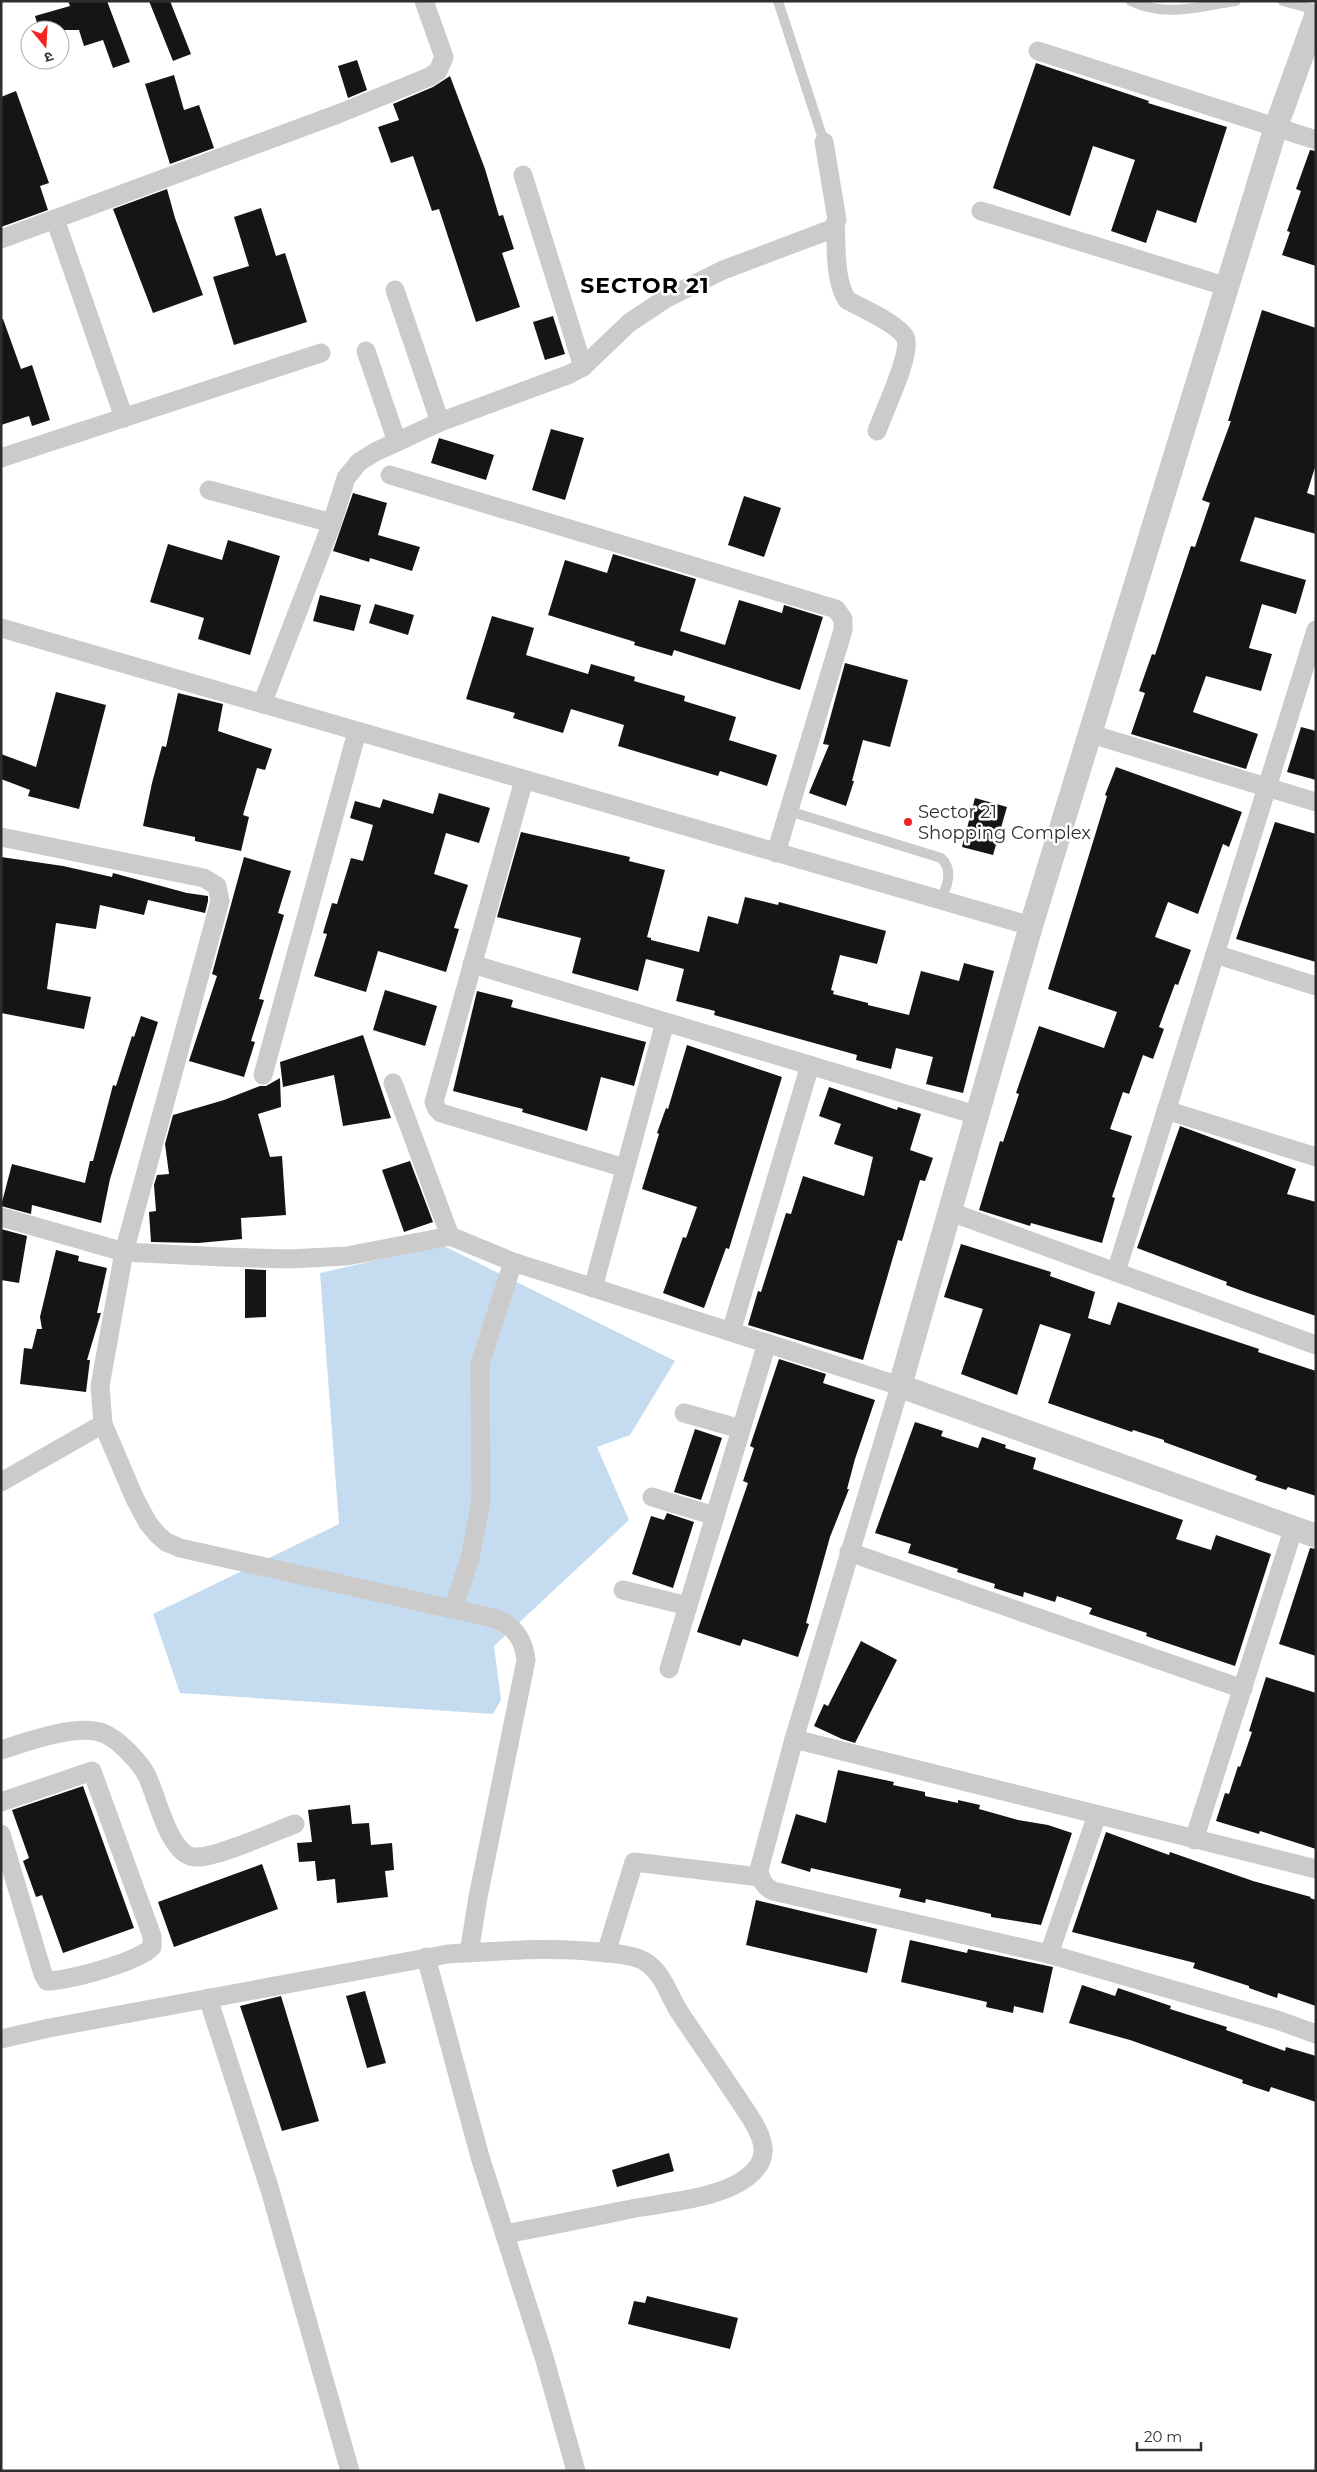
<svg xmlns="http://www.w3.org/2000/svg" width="1317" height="2472" viewBox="0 0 1317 2472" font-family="Montserrat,'Noto Sans Devanagari',sans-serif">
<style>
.water{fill:#c5dbef}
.building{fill:#151515}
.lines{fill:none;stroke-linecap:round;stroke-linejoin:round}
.service{stroke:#cbcbcb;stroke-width:10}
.minor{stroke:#cbcbcb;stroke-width:19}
.tertiary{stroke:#cbcbcb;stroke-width:24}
.poi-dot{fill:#f42321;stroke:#fff;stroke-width:2}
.labels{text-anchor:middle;stroke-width:5;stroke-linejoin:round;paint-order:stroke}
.poi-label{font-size:18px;fill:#2e2e2e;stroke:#fff;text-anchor:start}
.district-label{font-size:22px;font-weight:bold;letter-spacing:1px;fill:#000;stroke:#fff}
</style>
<rect width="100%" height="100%" fill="#fff"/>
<path class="water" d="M442 1245 675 1361 630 1435 597 1447 629 1520 494 1646 501 1700 493 1714 180 1693 153 1614 339 1524 320 1273Z"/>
<g class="building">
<path d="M68 1H107L130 62 113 68 103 40 84 46 79 30H39L35 16 70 6Z"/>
<path d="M149 1H170L191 54 173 61Z"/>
<path d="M357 60 367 90 348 98 338 66Z"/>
<path d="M1036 63 1149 101 1148 103 1227 127 1196 223 1157 210 1146 243 1111 231 1135 160 1093 146 1070 216 993 188Z"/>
<path d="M174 75 184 110 199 105 214 148 170 164 145 84Z"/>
<path d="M450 76 485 169 499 216 503 215 514 249 502 253 520 307 476 322 439 209 432 211 413 156 391 163 378 127 399 120 393 104 433 87Z"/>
<path d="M16 91 49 183 40 186 48 210 1 227V97Z"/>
<path d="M1310 150 1316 151V266L1282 255 1290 232 1287 231 1301 191 1296 189Z"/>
<path d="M167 189 175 218 203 295 153 313 113 209Z"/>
<path d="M261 208 276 256 285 253 307 322 234 345 213 277 249 266 234 217Z"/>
<path d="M1262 310 1316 328V464L1307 493 1316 496V534L1255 517 1240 561 1306 580 1296 614 1262 604 1249 648 1272 654 1261 691 1206 676 1193 712 1258 734 1246 769 1131 734 1145 693 1139 691 1152 654 1155 655 1191 546 1195 547 1210 503 1202 500 1231 421H1228Z"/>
<path d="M553 316 565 354 545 360 533 322Z"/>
<path d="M1 319H3L21 369 32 365 50 420 32 426 29 416 1 425Z"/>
<path d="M551 429 584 438 565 500 532 490Z"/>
<path d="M439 438 494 455 486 480 431 463Z"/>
<path d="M353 493 387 503 378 535 420 547 412 571 370 558 369 562 333 551Z"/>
<path d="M744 496 781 508 764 557 728 545Z"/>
<path d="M228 540 280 556 250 655 198 639 204 618 150 602 168 544 222 560Z"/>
<path d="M613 554 696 579 680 631 725 645 739 600 782 613 784 605 823 617 800 690 674 650 672 656 634 645 635 642 548 615 565 560 607 573Z"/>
<path d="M320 595 361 605 354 631 313 621Z"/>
<path d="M375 604 414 615 408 635 369 623Z"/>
<path d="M492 616 534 628 526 655 588 674 591 664 635 677 634 681 685 696 684 701 736 717 729 740 777 755 767 786 720 771 718 776 618 746 624 725 571 709 563 733 513 718 515 713 466 699Z"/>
<path d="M845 663 908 680 890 747 863 740 852 781H854L846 806 809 793 829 745 823 744Z"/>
<path d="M56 692 106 705 79 809 28 796 30 790 1 779V754L36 767Z"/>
<path d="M178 693 223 704 218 731 272 749 265 770 257 768 243 815 249 817 241 851 195 841V837L143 826 152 783 162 746 166 747Z"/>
<path d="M1301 727 1316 731V780L1287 772Z"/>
<path d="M1116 767 1242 812 1229 847 1223 844 1198 914 1168 902 1155 937 1191 950 1178 985 1175 984 1159 1027 1164 1029 1153 1059 1143 1055 1129 1094 1123 1092 1110 1129 1132 1136 1112 1197 1115 1198 1102 1243 1031 1223 1030 1226 979 1210 1000 1141 1003 1142 1019 1094 1016 1093 1039 1026 1104 1048 1117 1012 1048 989 1107 796 1105 795Z"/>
<path d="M439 793 490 808 479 843 446 833 434 874 468 885 454 928 459 929 446 972 378 951 366 992 314 976 327 934 323 933 332 903 337 904 351 858 363 861 373 825 350 818 355 801 380 808 383 799 433 814Z"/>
<path d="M975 798 1007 807 993 855 962 847Z"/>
<path d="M1275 822 1316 834V962L1236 939Z"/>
<path d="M521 832 630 857 629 861 665 870 647 937 651 938V940L699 952 708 916 738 924 745 897 778 905 779 902 886 931 877 964 840 955 831 990 834 991 833 994 868 1003V1005L909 1015 921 971 959 981 964 963 994 971 963 1093 926 1084 933 1057 896 1048 891 1069 856 1060 857 1055 714 1015 715 1011 676 1001 684 969 646 959 638 991 572 973 581 938 497 917Z"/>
<path d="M1 857 63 866 112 877 113 873 187 893 208 896V901L205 913 148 900 144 915 100 905 96 929 56 923 47 989 91 997 84 1029 1 1013Z"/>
<path d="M244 857 291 871 278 913 284 915 259 999 264 1000 251 1041 255 1042 244 1077 189 1061 217 976 212 974Z"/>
<path d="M385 990 437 1006 425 1046 373 1030Z"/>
<path d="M477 991 513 1000 511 1007 646 1042 634 1086 601 1077 587 1131 522 1112 523 1109 453 1091Z"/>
<path d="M141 1016 158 1022 110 1179 101 1223 32 1205 31 1214 1 1206 12 1164 85 1183 90 1161H93L113 1085 116 1086 132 1036 134 1037Z"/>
<path d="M363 1035 391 1118 343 1126 334 1075 283 1087 280 1062Z"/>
<path d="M687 1045 782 1077 729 1249 726 1248 704 1308 663 1293 683 1237 686 1238 697 1207 642 1189 659 1134 657 1133 666 1108 668 1109Z"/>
<path d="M280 1078 281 1107 258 1114 270 1157 282 1156 286 1215 241 1218 242 1239 198 1243 151 1242 149 1212 156 1211 154 1185 157 1175 169 1174 165 1144 173 1115 224 1100 260 1086H266Z"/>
<path d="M829 1087 897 1110 898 1107 921 1114 910 1150 933 1158 925 1181 920 1180 902 1241 898 1240 863 1360 748 1325 758 1291 761 1292 786 1213 791 1214 803 1176 864 1196 873 1157 834 1144 841 1124 819 1116Z"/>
<path d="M1180 1126 1296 1169 1287 1194 1316 1202V1316L1245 1292 1226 1285 1227 1282 1137 1248Z"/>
<path d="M410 1161 433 1222 404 1232 382 1170Z"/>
<path d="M1 1229 27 1236 19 1283 1 1280Z"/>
<path d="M961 1244 1051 1272 1050 1276 1095 1292 1088 1318 1110 1325 1118 1302 1259 1349 1258 1352 1316 1371V1496L1288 1487 1286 1490 1255 1480 1257 1476 1164 1442V1440L1133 1430 1132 1432 1048 1403 1071 1334 1040 1324 1017 1395 961 1374 983 1309 944 1297Z"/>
<path d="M56 1250 79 1256 78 1261 107 1268 97 1313H101L87 1360H90L86 1392 20 1384 24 1348 32 1349 37 1329H42L40 1317Z"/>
<path d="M245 1269 266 1270V1317L245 1318Z"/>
<path d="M779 1359 826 1374 823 1383 875 1400 855 1459 847 1489H849L830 1537 806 1623 809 1624 798 1657 743 1639 740 1646 697 1632 748 1483 743 1481 754 1448 750 1446Z"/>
<path d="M915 1422 943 1431 941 1436 978 1448 982 1437 1006 1445 1005 1448 1036 1458 1033 1469 1183 1520 1176 1539 1211 1550 1216 1535 1271 1554 1235 1666 1146 1636 1147 1633 1089 1614 1092 1608 1057 1596 1055 1602 1024 1592 1023 1597 994 1588 995 1584 957 1572 958 1569 908 1553 911 1544 875 1533Z"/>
<path d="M695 1429 722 1438 701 1500 674 1492Z"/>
<path d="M667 1513 694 1522 673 1588 632 1574 651 1516 664 1520Z"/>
<path d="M1310 1548 1316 1549V1656L1279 1644Z"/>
<path d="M861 1641 897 1660 855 1743 842 1739 814 1726 824 1704 828 1706Z"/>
<path d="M1266 1677 1316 1693V1849L1260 1831 1259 1834 1216 1821 1225 1793 1229 1794 1238 1766 1240 1767 1252 1732 1249 1731Z"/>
<path d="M838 1770 894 1782 893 1785 925 1792V1796L958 1803V1800L980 1805 979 1809 1018 1820 1048 1825 1072 1833 1041 1925 991 1917V1914L926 1899 925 1903 899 1897 901 1889 811 1868 810 1872 781 1863 796 1814 826 1823Z"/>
<path d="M83 1786 134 1928 63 1953 42 1895 36 1897 23 1861 29 1858 12 1810Z"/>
<path d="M350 1805 352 1824 369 1823 371 1845 392 1843 394 1870 385 1871 388 1897 337 1903 335 1879 317 1881 315 1861 299 1862 297 1843 312 1842 308 1810Z"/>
<path d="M1106 1832 1169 1855 1170 1852 1253 1881 1311 1897 1310 1898 1316 1900V2006L1278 1993 1277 1998 1249 1988V1986L1193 1968 1195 1963 1072 1932Z"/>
<path d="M262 1864 278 1909 174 1947 158 1902Z"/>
<path d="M756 1900 877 1929 867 1973 746 1945Z"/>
<path d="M910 1940 967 1953 968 1949 1053 1967 1043 2013 1014 2006 1013 2013 986 2007 987 2002 901 1982Z"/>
<path d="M1082 1985 1115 1996 1118 1988 1171 2006 1170 2009 1227 2027 1226 2030 1254 2040 1285 2051 1286 2047 1316 2056V2102L1271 2087 1269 2092 1242 2083 1243 2080 1130 2040 1069 2023Z"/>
<path d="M365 1991 386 2063 367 2068 346 1996Z"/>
<path d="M281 1996 319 2121 282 2131 240 2006Z"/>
<path d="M669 2153 674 2171 617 2187 612 2170Z"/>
<path d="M647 2296 738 2318 730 2349 628 2324 634 2301 645 2303Z"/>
</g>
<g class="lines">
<g class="service">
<path d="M778 1 824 142"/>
<path d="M1131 1C1166 18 1200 6 1236 1"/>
<path d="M1283 1 1316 10"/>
<path d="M789 811 941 858C954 870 947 886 941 900"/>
</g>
<g class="minor">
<path d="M1038 51 1316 140"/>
<path d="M523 175 583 367"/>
<path d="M981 211 1228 287"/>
<path d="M55 219 124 418"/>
<path d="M835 224C837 248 834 279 847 300 861 308 897 323 905 337 913 352 883 413 877 431"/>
<path d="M1 239 338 114 429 77 438 71 444 57 424 1"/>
<path d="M395 290 440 422"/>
<path d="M366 351 397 442"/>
<path d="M1 458 321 353"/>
<path d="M390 475 836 609 843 619V630L776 853"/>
<path d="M209 490 332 523"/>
<path d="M1 628 1031 926"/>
<path d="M262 704 332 523 346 478 359 462 375 452 440 422 570 374 583 367 629 323 665 299 723 270 832 229 837 220 824 142"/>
<path d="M1091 734 1316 802"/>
<path d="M524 780 434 1102 437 1109 441 1113 625 1168"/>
<path d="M1 837 204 878 217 886 220 901 124 1252 100 1386 103 1424 135 1499 148 1523 157 1534 166 1542 180 1548 497 1619C515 1627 524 1640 526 1660L478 1897 469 1953"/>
<path d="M1215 954 1316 986"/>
<path d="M472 964 976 1115"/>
<path d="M263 1075 357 732"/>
<path d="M393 1083 450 1236"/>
<path d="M1166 1110 1316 1157"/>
<path d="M948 1211 1316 1345"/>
<path d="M1 1217 124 1252 223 1257 289 1259 347 1256 450 1236 513 1262 900 1386 794 1739 759 1870C761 1880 764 1887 773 1891L1049 1954 1277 2020 1316 2034"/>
<path d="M1116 1272 1316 630"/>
<path d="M593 1288 665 1022"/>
<path d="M731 1332 810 1065"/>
<path d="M684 1413 741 1429"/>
<path d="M1 1482 103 1424"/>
<path d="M652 1497 715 1516"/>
<path d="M849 1552 1243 1689"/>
<path d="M623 1590 688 1606"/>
<path d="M453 1609 470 1558 481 1501 480 1364 513 1262"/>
<path d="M669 1669 767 1343"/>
<path d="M794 1739 1316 1869"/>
<path d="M1 1750C27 1742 79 1722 105 1734 119 1740 140 1762 147 1776 157 1796 169 1856 195 1857 214 1859 273 1832 295 1824"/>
<path d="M1 1802 92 1771 152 1936V1947C136 1963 70 1980 47 1981L43 1974 1 1834"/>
<path d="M1194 1840 1294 1527"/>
<path d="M606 1953 634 1862 760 1877"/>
<path d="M1049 1954 1097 1815"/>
<path d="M426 1957 480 2157 544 2357 576 2471"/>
<path d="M208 1998 270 2190 350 2471"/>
<path d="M1 2039 49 2028 448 1954C502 1951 553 1946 607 1953 619 1954 633 1955 644 1961 664 1973 668 1995 680 2013 704 2049 729 2084 752 2120 764 2140 770 2157 751 2174 725 2198 669 2202 636 2208 592 2217 549 2226 505 2234"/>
</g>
<path class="tertiary" d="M1316 16 1276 127 1031 926 900 1386 1316 1536"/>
</g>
<circle class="poi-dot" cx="908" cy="822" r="5"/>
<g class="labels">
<g class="poi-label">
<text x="918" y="818">Sector 21<tspan x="918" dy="21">Shopping Complex</tspan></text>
</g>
<g class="district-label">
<text x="645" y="293">SECTOR 21</text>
</g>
</g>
<rect width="1317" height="2472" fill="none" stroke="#2e2e2e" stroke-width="5"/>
<g transform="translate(45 45) rotate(162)"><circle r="24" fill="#ffffff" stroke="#ababab"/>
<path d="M0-4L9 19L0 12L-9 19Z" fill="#f42321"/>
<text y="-8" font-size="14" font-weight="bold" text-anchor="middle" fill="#2e2e2e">उ</text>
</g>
<path d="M1137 2442v8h64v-8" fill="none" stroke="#2e2e2e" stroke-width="2.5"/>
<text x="1144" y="2442" font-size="15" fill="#2e2e2e" stroke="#ffffff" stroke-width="4" paint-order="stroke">20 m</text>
</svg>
